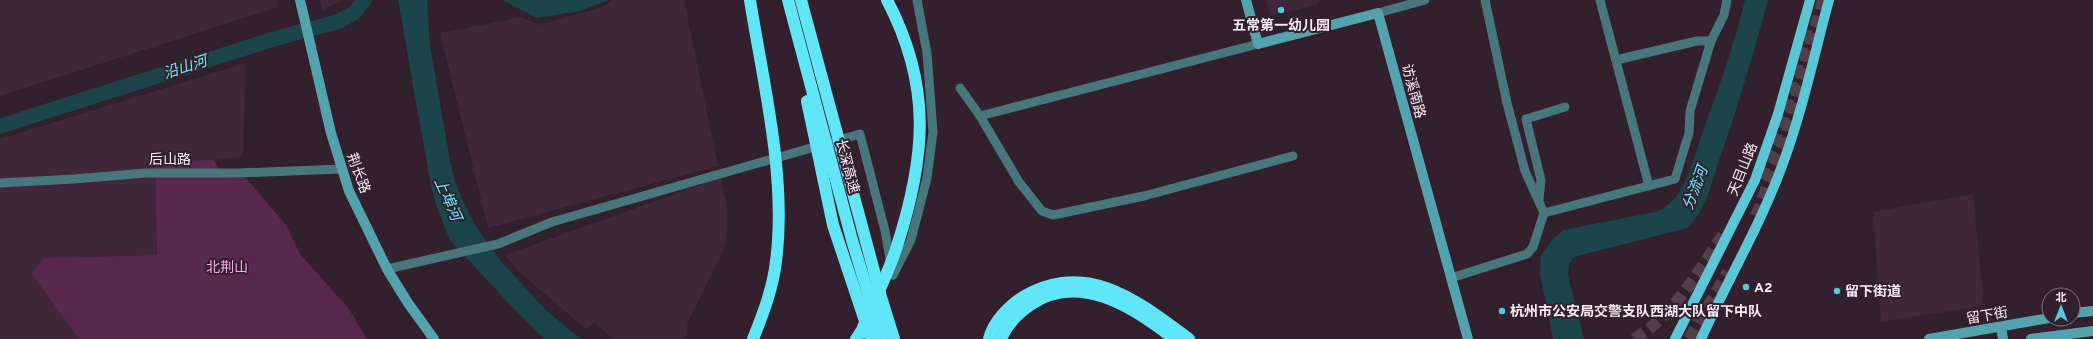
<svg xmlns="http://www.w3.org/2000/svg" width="2093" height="339" viewBox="0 0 2093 339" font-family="Overpass,'Noto Sans SC',sans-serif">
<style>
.built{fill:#402739}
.green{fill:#59294d}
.water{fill:#1b454b}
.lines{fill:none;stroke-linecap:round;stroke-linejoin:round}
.river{stroke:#1b454b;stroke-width:15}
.highway-tunnel{stroke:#513f4b;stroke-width:12;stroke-dasharray:12 6;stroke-linecap:butt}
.street{stroke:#47767d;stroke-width:9}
.secondary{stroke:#53a3af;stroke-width:10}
.primary{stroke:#5bc6d5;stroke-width:10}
.highway{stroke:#61e6f8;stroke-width:12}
.poi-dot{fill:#53cbdb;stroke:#33202d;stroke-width:1.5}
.labels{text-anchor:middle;stroke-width:4;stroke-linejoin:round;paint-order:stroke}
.poi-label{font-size:14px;font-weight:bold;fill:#f9ecf4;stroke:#33202d;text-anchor:start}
.street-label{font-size:14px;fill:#f9ecf4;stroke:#33202d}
.park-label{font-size:14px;fill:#f8a8e0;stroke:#33202d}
.water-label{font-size:15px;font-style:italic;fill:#65ebfd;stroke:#33202d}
</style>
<rect width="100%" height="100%" fill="#33202d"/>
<g class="built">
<path d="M0 0H277L278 7 0 96Z"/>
<path d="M320 0H344L322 10Z"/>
<path d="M612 0H684L718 166 488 228 440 33 521 17 539 25 603 7Z"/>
<path d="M1266 0H1320L1318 4 1270 16Z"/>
<path d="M246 63 243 156 214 160 155 161 157 255 44 258 31 273 79 339H0V139Z"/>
<path d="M720 178 726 199 727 221 726 244 688 322 686 337 684 339H613L595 323 586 329 517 270 505 255Z"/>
<path d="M1973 194 1983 295 1982 303 1975 307 1881 322 1873 212Z"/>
</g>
<path class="green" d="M214 160 224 177 246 178 286 225 300 254 349 309 367 339H79L31 273 44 258 157 255 155 161Z"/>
<g class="water">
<path d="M359 0H369C360 16 343 24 327 31L323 18C336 14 352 13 359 0Z"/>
<path d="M398 0H427L430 46 450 160 455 182 464 203 475 225 500 260 544 308 580 339H544L512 307 450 240 437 208 430 181Z"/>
<path d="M502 0H609L580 11 537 18Z"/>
<path d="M1745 0H1768C1753 54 1738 108 1719 160 1711 184 1706 211 1687 228L1574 257 1569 264 1568 275 1584 339H1553L1540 275 1541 256 1551 241 1563 230 1655 212C1666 208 1674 201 1680 191 1691 171 1697 149 1704 128 1720 86 1734 44 1745 0Z"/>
</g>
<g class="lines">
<path class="river" d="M0 126 277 38 337 22 354 13 364 0"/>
<g class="highway-tunnel">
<path d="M1760 178 1784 116 1807 28"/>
<path d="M1756 216 1784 142 1823 0"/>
<path d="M1634 339C1675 315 1700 268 1726 231"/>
<path d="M1689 339 1728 272"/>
</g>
<g class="street">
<path d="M1600 0 1649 186"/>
<path d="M1378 13 1425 0"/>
<path d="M1616 60 1697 41H1711"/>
<path d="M960 88 980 116 1019 182 1042 211 1053 215 1144 196 1293 156"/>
<path d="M980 116 1258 44"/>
<path d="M0 183 74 179 146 173H239L341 169"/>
<path d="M1539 199 1541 180 1526 119 1565 107"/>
<path d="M1544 213 1675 179 1689 133 1690 111 1711 41 1724 15 1727 0"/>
<path d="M387 269 498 244 552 222 860 134 885 231 893 275"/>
<path d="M893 275 911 240 927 178 933 132 927 53 917 0"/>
<path d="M1451 278 1527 254 1533 247 1544 213 1525 171 1507 103 1485 0"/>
</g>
<g class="secondary">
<path d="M300 0 331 133 349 191 387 269 408 303 434 339"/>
<path d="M1246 0 1258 44 1378 13 1468 339"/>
<path d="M2073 313 2093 311"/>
<path d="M2001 327 2003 339"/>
<path d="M1929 339 2049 318"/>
<path d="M2031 339 2093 331"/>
</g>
<g class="primary">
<path d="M1675 339 1755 180 1778 114 1810 0"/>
<path d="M1701 339C1727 281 1760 226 1782 166 1802 113 1814 55 1829 0"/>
</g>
<g class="highway">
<path d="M750 0C763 82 787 178 776 261 773 288 763 314 753 339"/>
<path d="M788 0 852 240 882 339"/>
<path d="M801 0 881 297 894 339"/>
<path d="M807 101 833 225 871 339"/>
<path d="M856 339 862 330C873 302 888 275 897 246 926 156 932 86 887 0"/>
<path d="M989 339C993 322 1009 306 1023 297 1087 259 1139 302 1189 339"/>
<path d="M1001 339C1007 324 1017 314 1030 305 1079 271 1135 308 1174 339"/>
</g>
</g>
<g class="poi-dot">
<circle cx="1281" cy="10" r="4"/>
<circle cx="1746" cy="287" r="4"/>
<circle cx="1837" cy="291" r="4"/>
<circle cx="1502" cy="311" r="4"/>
</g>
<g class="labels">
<g class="poi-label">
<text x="1281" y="30" text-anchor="middle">五常第一幼儿园</text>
<text x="1754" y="292">A2</text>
<text x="1845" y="296">留下街道</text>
<text x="1510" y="316">杭州市公安局交警支队西湖大队留下中队</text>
</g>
<g class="street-label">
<text transform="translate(1414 91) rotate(75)" y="5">访溪南路</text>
<text x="170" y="164">后山路</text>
<text transform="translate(848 166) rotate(75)" y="5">长深高速</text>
<text transform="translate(1742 169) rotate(-68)" y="5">天目山路</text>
<text transform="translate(359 173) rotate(70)" y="5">荆长路</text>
<text transform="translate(1987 315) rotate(-10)" y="5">留下街</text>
</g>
<g class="park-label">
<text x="227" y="272">北荆山</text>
</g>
<g class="water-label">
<text transform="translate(185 67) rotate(-18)" y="5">沿山河</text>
<text transform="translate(1695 188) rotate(-69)" y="5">分流河</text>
<text transform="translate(448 199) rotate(66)" y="5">上埠河</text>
</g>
</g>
<g transform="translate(2061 307)"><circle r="19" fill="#33202d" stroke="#82727d"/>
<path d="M0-3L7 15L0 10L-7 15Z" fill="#53cbdb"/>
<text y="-6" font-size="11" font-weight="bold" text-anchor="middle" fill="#f9ecf4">北</text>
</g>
</svg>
